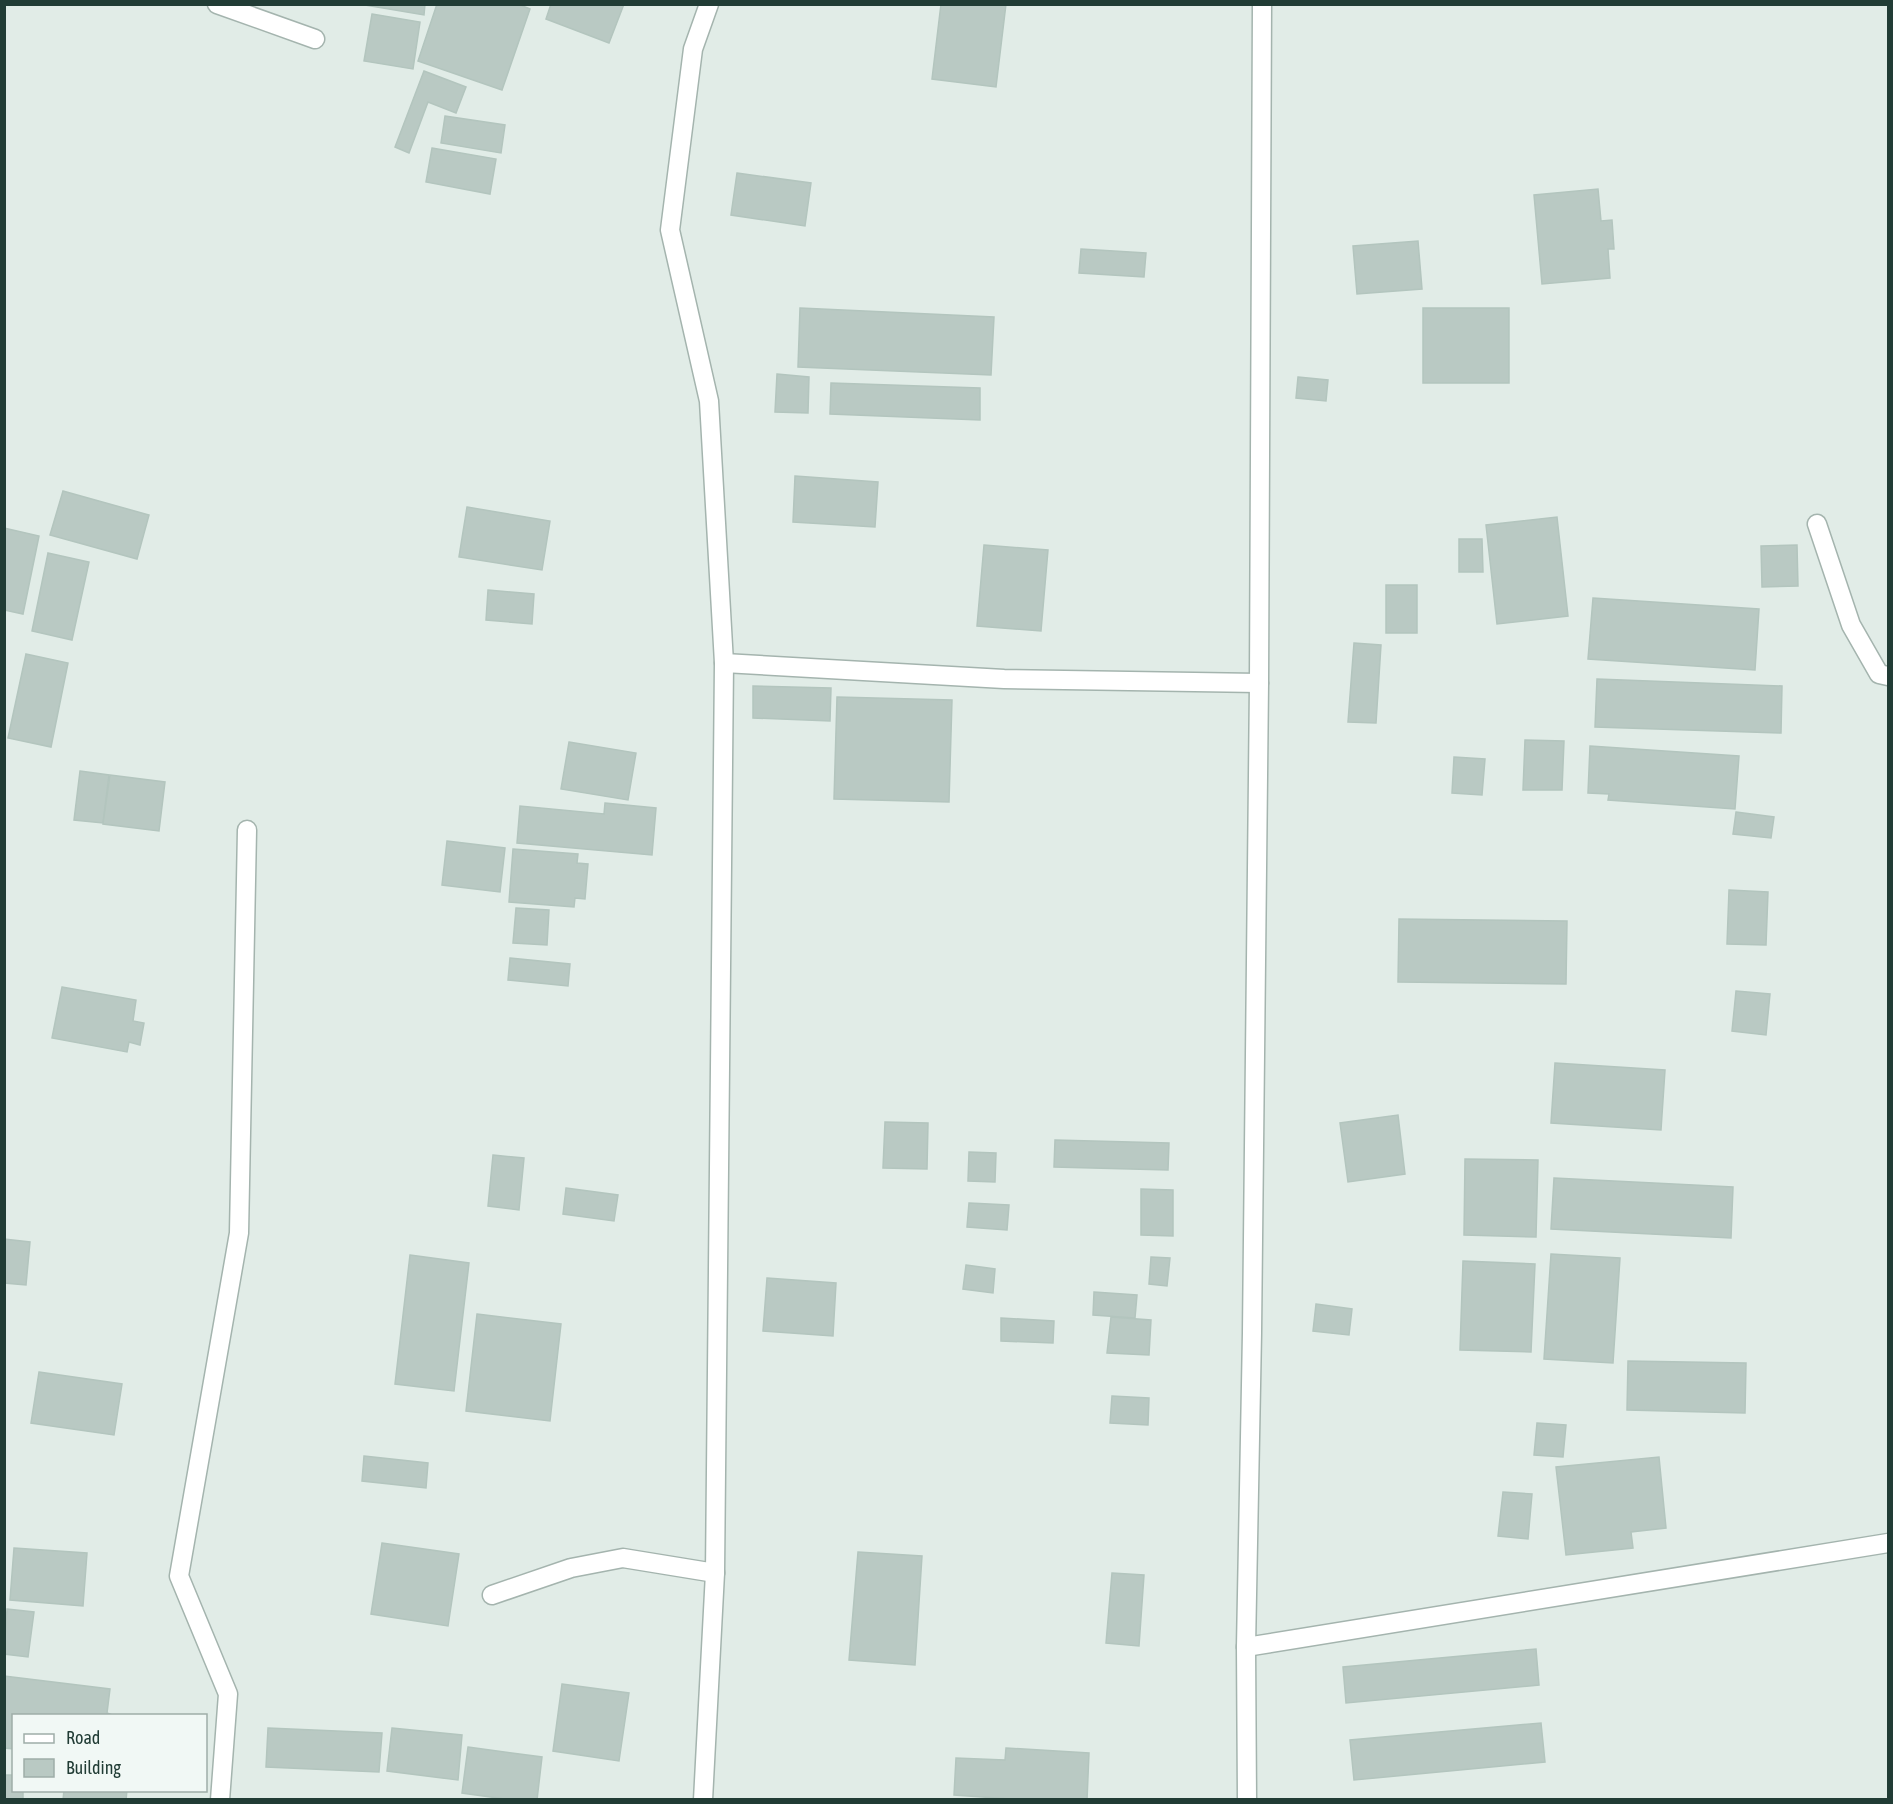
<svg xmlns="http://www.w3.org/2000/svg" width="1893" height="1804" viewBox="0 0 1893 1804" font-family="'Asap Condensed',sans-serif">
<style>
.building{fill:#b9c9c3;stroke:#b3c5be;stroke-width:1.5}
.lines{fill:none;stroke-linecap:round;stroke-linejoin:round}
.minor-casing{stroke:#a4b4ae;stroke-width:21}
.minor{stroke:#fff;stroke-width:18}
</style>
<rect width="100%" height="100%" fill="#e1ece7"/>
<g class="building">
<path d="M359 4H425L424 15Z"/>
<path d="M437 4H518L530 9 502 90 418 61Z"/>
<path d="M551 4H624L609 43 546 19Z"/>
<path d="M941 4H1006L996 87 932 79Z"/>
<path d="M372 14 420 22 413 69 364 61Z"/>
<path d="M424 71 466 87 456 113 428 102 409 153 395 147Z"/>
<path d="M445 116 505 125 501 153 441 143Z"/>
<path d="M432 148 496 159 490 194 426 182Z"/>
<path d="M737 173 811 183 805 226 731 215Z"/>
<path d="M1598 189 1601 221 1612 220 1614 249H1608L1610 278 1542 284 1534 195Z"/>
<path d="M1418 241 1422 289 1357 294 1353 246Z"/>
<path d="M1081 249 1146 253 1144 277 1079 273Z"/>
<path d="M800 308 994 317 991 375 798 367Z"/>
<rect x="1423" y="308" width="86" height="75"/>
<path d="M777 374 809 377 808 413 775 412Z"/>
<path d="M1298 377 1328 380 1326 401 1296 398Z"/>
<path d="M831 383 980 388V420L830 414Z"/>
<path d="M795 476 878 482 875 527 793 522Z"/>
<path d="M63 491 149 515 137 559 50 535Z"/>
<path d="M467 507 550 521 542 570 459 557Z"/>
<path d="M1557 517 1568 616 1497 624 1486 525Z"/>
<path d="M4 528 39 536 23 614 4 610Z"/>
<path d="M1459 539H1482L1483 572H1459Z"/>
<path d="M984 545 1048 550 1041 631 977 626Z"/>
<path d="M1797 545 1798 586 1762 587 1761 546Z"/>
<path d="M48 553 89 562 72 640 32 631Z"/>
<rect x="1386" y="585" width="31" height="48"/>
<path d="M488 590 534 594 532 624 486 620Z"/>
<path d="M1593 598 1759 609 1755 670 1588 659Z"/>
<path d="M1354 643 1381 645 1376 723 1348 722Z"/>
<path d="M26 654 68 663 51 747 8 738Z"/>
<path d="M1597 679 1782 686 1781 733 1595 727Z"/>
<path d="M753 686 831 688 830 721 753 718Z"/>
<path d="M837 697 952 700 949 802 834 799Z"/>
<path d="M1525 740 1564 741 1562 790H1523Z"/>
<path d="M569 742 636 753 628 800 561 789Z"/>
<path d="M1590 746 1739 756 1735 809 1608 800 1609 794 1588 793Z"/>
<path d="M1454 757 1485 759 1482 795 1452 793Z"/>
<path d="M80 771 109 775 103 823 74 820Z"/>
<path d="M110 775 165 782 159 831 103 824Z"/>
<path d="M605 803 656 808 652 855 517 843 520 806 604 814Z"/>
<path d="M1736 812 1774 817 1771 838 1733 834Z"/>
<path d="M447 841 505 848 500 892 442 885Z"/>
<path d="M513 849 578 854 577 863 588 864 585 899 575 898 574 907 509 902Z"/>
<path d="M1729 890 1768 892 1766 945 1727 944Z"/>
<path d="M516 908 549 910 547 945 513 943Z"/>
<path d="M1399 919 1567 921 1566 984 1398 982Z"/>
<path d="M510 958 570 964 568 986 508 980Z"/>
<path d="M62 987 136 1000 133 1021 144 1023 140 1045 129 1042 127 1052 52 1038Z"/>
<path d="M1736 991 1770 994 1766 1035 1732 1031Z"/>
<path d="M1555 1063 1665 1070 1661 1130 1551 1123Z"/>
<path d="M1398 1115 1405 1174 1348 1182 1340 1123Z"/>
<path d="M885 1122 928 1123 927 1169 883 1168Z"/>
<path d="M1055 1140 1169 1143 1168 1170 1054 1167Z"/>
<path d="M969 1152 996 1153 995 1182 968 1181Z"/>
<path d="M493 1155 524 1158 519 1210 488 1206Z"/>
<path d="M1465 1159 1538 1160 1536 1237 1464 1235Z"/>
<path d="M1554 1178 1733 1187 1731 1238 1551 1229Z"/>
<path d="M566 1188 618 1195 614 1221 563 1214Z"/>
<path d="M1141 1189 1173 1190V1236L1141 1235Z"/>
<path d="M969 1203 1009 1205 1007 1230 967 1227Z"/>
<path d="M4 1239 30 1242 26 1285 4 1283Z"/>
<path d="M1551 1254 1620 1258 1613 1363 1544 1359Z"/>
<path d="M410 1255 469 1263 454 1391 395 1384Z"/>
<path d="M1151 1257 1170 1258 1167 1286 1149 1284Z"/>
<path d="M1463 1261 1535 1264 1531 1352 1460 1350Z"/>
<path d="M966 1265 995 1269 993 1293 963 1289Z"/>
<path d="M767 1278 836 1283 833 1336 763 1331Z"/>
<path d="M1094 1292 1137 1295 1135 1318 1093 1315Z"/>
<path d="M1316 1304 1352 1309 1349 1335 1313 1331Z"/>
<path d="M477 1314 561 1324 550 1421 466 1411Z"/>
<path d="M1111 1317 1151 1320 1149 1355 1107 1353Z"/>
<path d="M1001 1318 1054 1321 1053 1343 1001 1341Z"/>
<path d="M1628 1361 1746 1363 1745 1413 1627 1410Z"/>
<path d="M39 1372 122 1384 114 1435 31 1423Z"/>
<path d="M1112 1396 1149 1398 1148 1425 1110 1423Z"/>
<path d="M1537 1423 1566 1425 1563 1457 1534 1455Z"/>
<path d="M364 1456 428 1463 426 1488 362 1481Z"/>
<path d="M1659 1457 1666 1528 1631 1532 1633 1548 1566 1555 1556 1467Z"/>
<path d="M1503 1492 1532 1494 1528 1539 1498 1536Z"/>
<path d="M382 1543 459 1554 448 1626 371 1614Z"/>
<path d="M14 1548 87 1553 83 1606 10 1600Z"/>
<path d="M858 1552 922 1556 915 1665 849 1660Z"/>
<path d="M1112 1573 1144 1575 1139 1646 1106 1643Z"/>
<path d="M7 1609 34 1612 28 1657 4 1654Z"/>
<path d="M1536 1649 1539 1685 1346 1703 1343 1667Z"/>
<path d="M4 1676 110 1689 107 1713 115 1716H14V1749L4 1748Z"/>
<path d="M562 1684 629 1693 619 1761 553 1751Z"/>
<path d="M1541 1723 1545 1762 1354 1780 1350 1740Z"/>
<path d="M268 1728 382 1733 379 1772 266 1767Z"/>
<path d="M392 1728 462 1735 458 1780 387 1771Z"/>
<path d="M468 1747 542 1757 537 1800H511L462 1793Z"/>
<path d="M1006 1748 1089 1753 1087 1800H1025L954 1795 956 1758 1005 1760Z"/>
<path d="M4 1775H14V1790H23V1800H4Z"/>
<path d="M64 1790H127L126 1800H63Z"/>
</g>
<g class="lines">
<g class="minor-casing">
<g id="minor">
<path d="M217 4 315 39"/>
<path d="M1817 524 1851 625 1879 674 1888 676"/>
<path d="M724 663 1004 679 1259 683"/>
<path d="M492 1595 571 1568 623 1558 715 1573"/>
<path d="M1246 1647 1888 1543"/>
<path d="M220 1800 228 1694 179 1576 239 1233 247 830"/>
<path d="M703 1800 715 1573 724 663 709 401 670 230 693 49 709 4"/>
<path d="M1247 1800 1246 1647 1252 1333 1259 683 1262 4"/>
</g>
</g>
<use href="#minor" class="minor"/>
</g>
<rect width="1893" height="1804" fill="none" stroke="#213c35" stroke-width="12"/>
<rect x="12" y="1714" width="195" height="78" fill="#f1f8f5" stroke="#9eada8" stroke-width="1.5"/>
<rect x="24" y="1734" width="30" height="9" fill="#ffffff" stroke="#9eada8" stroke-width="1.5"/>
<text x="66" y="1744" font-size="18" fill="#213c35">Road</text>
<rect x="24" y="1759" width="30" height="18" fill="#b9c9c3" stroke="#9eada8" stroke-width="1.5"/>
<text x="66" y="1774" font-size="18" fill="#213c35">Building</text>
</svg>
